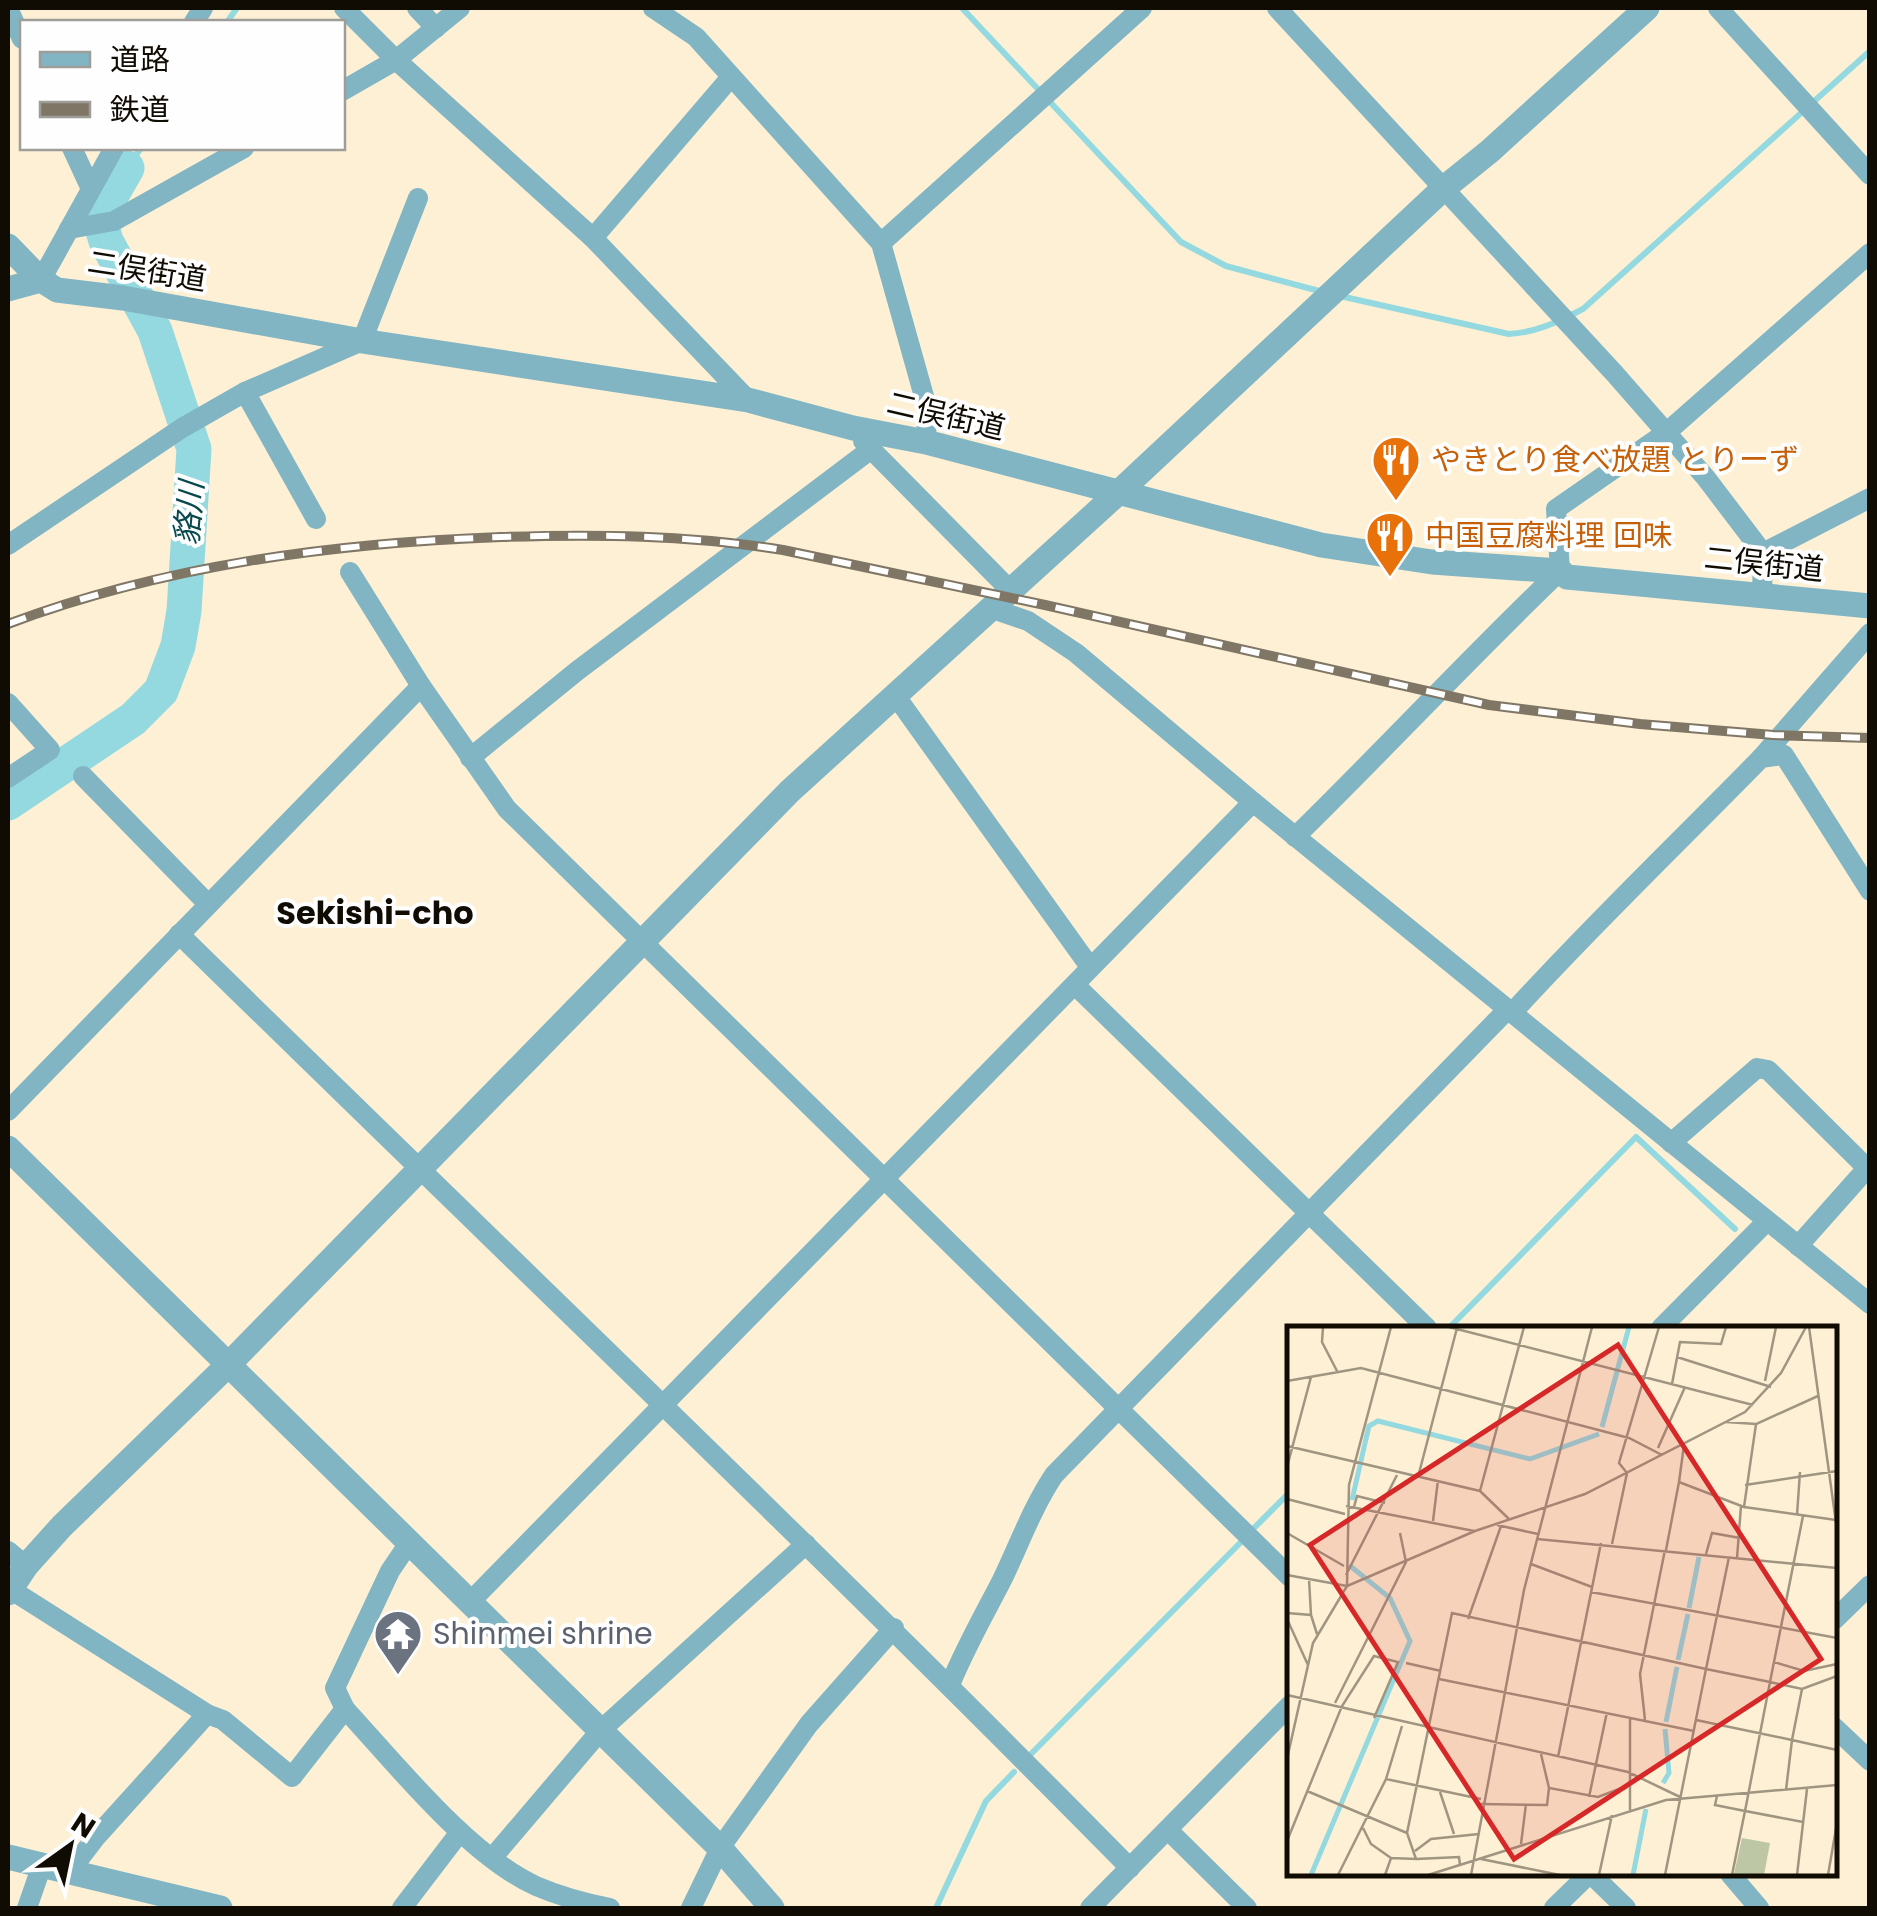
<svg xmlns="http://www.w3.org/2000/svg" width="1877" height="1916" viewBox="0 0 1877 1916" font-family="Poppins,'Noto Sans JP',sans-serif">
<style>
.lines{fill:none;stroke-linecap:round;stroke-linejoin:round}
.stream{stroke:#94d9e0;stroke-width:6}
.river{stroke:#94d9e0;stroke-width:35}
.minor{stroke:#81b5c3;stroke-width:20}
.tertiary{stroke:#81b5c3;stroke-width:25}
.rail-casing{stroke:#7f7665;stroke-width:10}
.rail{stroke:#fefefe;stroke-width:6;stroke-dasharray:19;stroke-linecap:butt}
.labels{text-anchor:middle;stroke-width:8;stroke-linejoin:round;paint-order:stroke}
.street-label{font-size:30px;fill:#110c03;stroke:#fefefe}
.food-label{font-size:30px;fill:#c56008;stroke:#fefefe;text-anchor:start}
.worship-label{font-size:30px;fill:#5b616d;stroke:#fefefe;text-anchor:start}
.water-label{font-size:32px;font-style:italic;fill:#08494e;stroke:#fefefe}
.neighbourhood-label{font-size:32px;font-weight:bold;fill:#110c03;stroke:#fefefe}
.inset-river{fill:none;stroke:#94d9e0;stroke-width:5}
.inset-road{fill:none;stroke:#9f9581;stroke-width:2.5}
.view{fill:#d62828;fill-opacity:0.15;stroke:#d62828;stroke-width:5}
.inset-edge{fill:none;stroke:#110c03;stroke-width:5}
</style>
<rect width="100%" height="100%" fill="#fdf0d5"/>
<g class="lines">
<g class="stream">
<path d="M962 8 1181 242 1226 266 1323 292"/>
<path d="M227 22 237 8"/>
<path d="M127 168 141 148"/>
<path d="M1340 296 1509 334C1538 332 1557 322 1583 309L1870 51"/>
<path d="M1449 1328 1636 1137 1735 1229"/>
<path d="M1252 1530 1290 1492"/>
<path d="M1031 1754 1242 1541"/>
<path d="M936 1908 986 1801 1014 1772"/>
</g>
<path class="river" d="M8 803 133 719 161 691 178 646 184 611 194 449 155 331 106 241 99 217 127 168"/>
<g class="minor">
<path d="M8 8 22 39"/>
<path d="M344 8 396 60 593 238 748 400"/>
<path d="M417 8 436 28"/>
<path d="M653 8 696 37 881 243 927 407 926 442"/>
<path d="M1277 8 1615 374 1706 478 1763 553 1762 597"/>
<path d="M1718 8 1870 175"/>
<path d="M194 22 203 8"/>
<path d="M342 91 396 60 460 8"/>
<path d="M72 148 91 189"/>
<path d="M69 229 114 221 244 148"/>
<path d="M593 238 731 77"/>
<path d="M881 243 1142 8"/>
<path d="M41 280 114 148"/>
<path d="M245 392 316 519"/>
<path d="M863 441 1010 590"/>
<path d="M8 545 182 428 245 392 362 341 418 198"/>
<path d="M1763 553 1870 498"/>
<path d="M350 572 421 686"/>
<path d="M990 608 1028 621 1076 653 1253 802 1870 1304"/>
<path d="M895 695 1090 967"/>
<path d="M8 703 50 750 8 778"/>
<path d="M470 758 577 671 870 450"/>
<path d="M1761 758 1870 633"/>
<path d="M83 776 208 904"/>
<path d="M1295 837C1385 749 1470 657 1560 571L1556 509 1667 432 1870 253"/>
<path d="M179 934C496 1245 818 1551 1130 1868"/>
<path d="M1075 985 1427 1328"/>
<path d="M1512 1013C1592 925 1678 843 1761 758L1784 755 1870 891"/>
<path d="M8 1111 421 686 507 809 1290 1577"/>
<path d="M1671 1143 1757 1068 1768 1070 1867 1168"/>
<path d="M1798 1246 1870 1165"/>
<path d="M1661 1328 1767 1221"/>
<path d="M409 1543 390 1571 335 1688 345 1709C396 1764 468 1855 536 1886 559 1896 585 1903 610 1908"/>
<path d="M8 1551 26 1566"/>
<path d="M10 1589 207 1714 223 1720 292 1777 345 1709"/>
<path d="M470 1602 1253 802"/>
<path d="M1834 1620 1870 1585"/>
<path d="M950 1685C965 1648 984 1615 1002 1580 1019 1545 1032 1508 1054 1475L1508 1009"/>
<path d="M1834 1727 1870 1761"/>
<path d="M1168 1830 1247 1908"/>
<path d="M493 1857 601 1730 806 1544"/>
<path d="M70 1871 96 1837 207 1714"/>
<path d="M1591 1874 1626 1908"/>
<path d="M1730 1874 1759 1908"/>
<path d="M27 1908 42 1865"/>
<path d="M402 1908 460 1832"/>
<path d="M691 1908 720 1848 809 1724 894 1628"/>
<path d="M1090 1908 1290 1705"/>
<path d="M1554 1908 1589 1874"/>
</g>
<g class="tertiary">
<path d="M8 246 41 280"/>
<path d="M8 289 41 280 57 290 123 298 362 341 748 400 853 428 926 442 1321 545 1432 562 1560 571 1567 577 1870 606"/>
<path d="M8 1148 720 1848 772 1908"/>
<path d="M8 1593 26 1566 62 1526 228 1365 790 791 1119 492 1444 188 1490 151 1647 8"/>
<path d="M8 1857 220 1908"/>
</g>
<g class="rail-casing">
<path id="rail" d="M8 624C165 565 334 543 501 537 595 534 690 535 783 550L1045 605 1489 705 1640 724 1773 735 1870 738"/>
</g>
<use href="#rail" class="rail"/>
</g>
<defs>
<g id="restaurant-pin" transform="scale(2.5)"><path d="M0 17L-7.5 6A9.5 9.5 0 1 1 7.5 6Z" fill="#e8710a" stroke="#fefefe"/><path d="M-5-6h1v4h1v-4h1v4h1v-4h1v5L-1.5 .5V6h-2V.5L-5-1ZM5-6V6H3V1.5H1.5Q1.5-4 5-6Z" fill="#fff"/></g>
<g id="temple-pin" transform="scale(2.5)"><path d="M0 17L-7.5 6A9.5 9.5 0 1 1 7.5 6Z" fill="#6b7280" stroke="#fefefe"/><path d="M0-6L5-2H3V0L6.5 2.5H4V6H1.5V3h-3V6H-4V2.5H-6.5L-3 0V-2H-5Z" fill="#fff"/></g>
</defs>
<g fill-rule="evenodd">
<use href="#restaurant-pin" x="1396" y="460"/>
<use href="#restaurant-pin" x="1390" y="536"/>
<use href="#temple-pin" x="398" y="1634"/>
</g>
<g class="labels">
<g class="street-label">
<text transform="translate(147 271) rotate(9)" y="10">二俣街道</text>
<text transform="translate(946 416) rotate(13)" y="10">二俣街道</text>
<text transform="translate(1764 564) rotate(6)" y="10">二俣街道</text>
</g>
<g class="food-label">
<text x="1431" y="470">やきとり食べ放題 とりーず</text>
<text x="1425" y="546">中国豆腐料理 回味</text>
</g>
<g class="worship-label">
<text x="433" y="1644">Shinmei shrine</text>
</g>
<g class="water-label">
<text transform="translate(189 513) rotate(-85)" y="11">貉川</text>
</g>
<g class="neighbourhood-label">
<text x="375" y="924">Sekishi-cho</text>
</g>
</g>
<g transform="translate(1287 1326)">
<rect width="550" height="550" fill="#fdf0d5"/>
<path d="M455 512 483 517 477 549 447 548Z" fill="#bdc7a5"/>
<path class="inset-river" d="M315 101 342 1M65 174 82 100 91 95 243 133 312 108M402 282 412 231M391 334 401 288M379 396 390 341M376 457 382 447 378 403M24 549 123 315 103 272 62 239M346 549 359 483"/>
<path class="inset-road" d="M36 1 35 16 50 45M162 1 466 79M522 1 550 204M390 31 484 61M0 55 74 42 342 112 375 129M478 55 489 1M385 58 393 16 434 18 439 1M439 96 469 98M0 120 193 165 222 193M371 122 398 61M0 141 24 51M131 151 170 2M392 156 397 119M458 159 550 145M193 165 237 1M0 173 58 188M59 180 187 205M67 181 70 170 98 177M457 181 549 194M510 189 513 146M516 190 483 356 515 363 550 350M146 195 151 154M210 199 251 208M0 207 57 240M250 213 550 242M325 218 340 147 332 137 372 1M379 224 392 156 457 181 469 98 531 70M419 228 425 207 453 212M450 232 454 180M244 238 305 261M0 249 60 260 62 159 104 1M59 249 110 149M22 253 24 289M304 266 550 312M0 287 24 289 30 308M0 293 21 339M181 293 214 200M487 336 517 345 550 338M119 337 154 345M152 353 407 405M515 363 505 414 550 424M0 369 341 446 393 471M48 377 119 236 113 207M358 394 353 348 378 224M409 394 505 414 499 464M254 428 262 462 311 471 340 460M271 431 314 217M0 433 26 317 60 260 188 205 298 168 458 86 494 47 519 1M99 453 194 473M20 465 120 507M153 466 167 508M430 470 428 479 458 485 483 356 419 343 442 231M302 471 320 386M194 478 260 479 262 462M343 484V391M76 502 84 518 104 532M0 515 55 380 87 330 111 336 87 392M234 518 239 478M128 525 144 513 192 508M129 533 172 531 173 539M194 533 273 549M51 549 99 453 115 400M98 549 104 532 129 533 120 507 165 287 419 343 378 549M141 549 379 474 550 459M184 549 237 264 305 1M312 549 325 489M445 549 458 485 516 496M510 549 520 463M541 549 550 497"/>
<path class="view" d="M331 19 534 333 227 533 23 219Z"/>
<rect width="550" height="550" class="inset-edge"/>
</g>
<rect width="1877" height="1916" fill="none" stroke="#110c03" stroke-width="20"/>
<rect x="20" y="20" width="325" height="130" fill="#fefefe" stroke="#9f9d9a" stroke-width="2.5"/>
<rect x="40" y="52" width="50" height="15" fill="#81b5c3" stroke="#9f9d9a" stroke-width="2.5"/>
<text x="110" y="70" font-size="30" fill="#110c03">道路</text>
<rect x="40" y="102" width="50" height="15" fill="#7f7665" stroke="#9f9d9a" stroke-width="2.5"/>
<text x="110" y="120" font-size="30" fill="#110c03">鉄道</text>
<g transform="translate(70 1846) rotate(33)" stroke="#fefefe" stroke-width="8" paint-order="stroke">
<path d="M0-8L18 38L0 25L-18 38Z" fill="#110c03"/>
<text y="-15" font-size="28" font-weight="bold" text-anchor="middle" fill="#110c03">N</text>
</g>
</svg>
